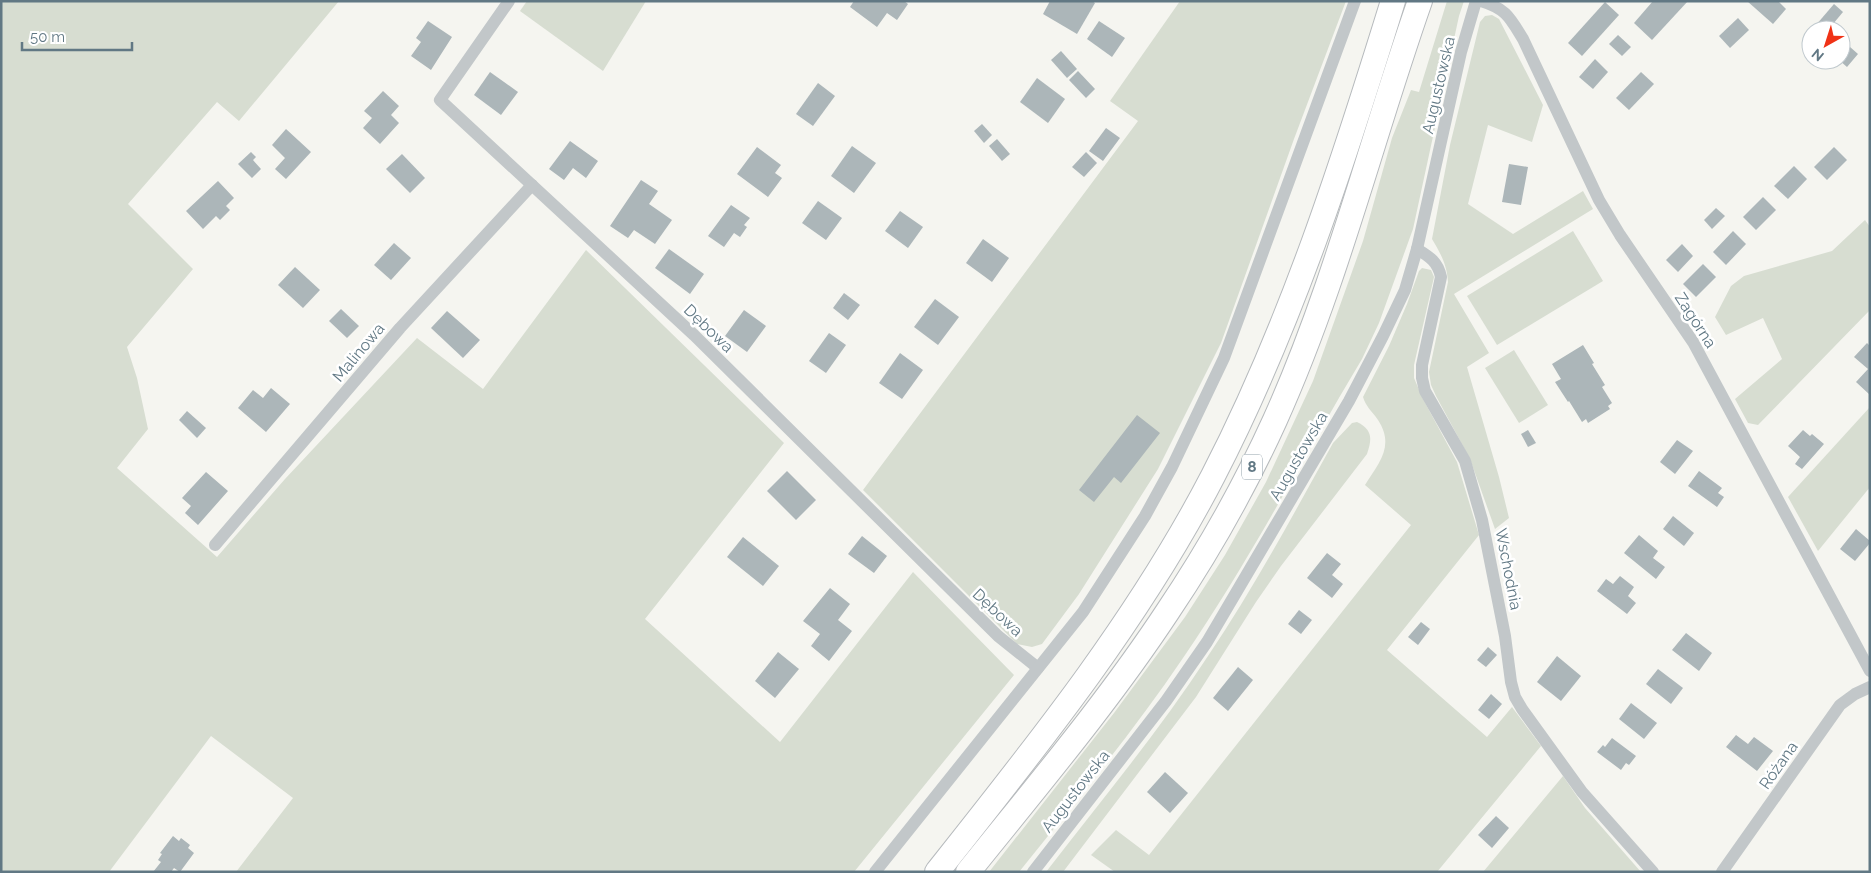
<svg xmlns="http://www.w3.org/2000/svg" width="1871" height="873" viewBox="0 0 1871 873" font-family="Raleway,sans-serif">
<style>
.green{fill:#d7ddd1}
.building{fill:#acb6b9}
.lines{fill:none;stroke-linecap:round;stroke-linejoin:round}
.highway-casing{stroke:#b6babd;stroke-width:26}
.street{stroke:#c2c7c9;stroke-width:12}
.highway{stroke:#fff;stroke-width:24}
.labels{text-anchor:middle;stroke-width:5;stroke-linejoin:round;paint-order:stroke}
.shield{fill:#fff;stroke:#90a0a9;stroke-width:1}
.shield-label{font-size:15px;font-weight:bold;fill:#617884}
.street-label{font-size:16px;fill:#617884;stroke:#fff}
</style>
<rect width="100%" height="100%" fill="#f5f5f0"/>
<g class="green">
<path d="M1 1H339L239 121 217 102 128 204 193 269 127 347 137 378 148 429 117 468 217 557 285 479 417 338 483 389 586 250 784 443 645 619 780 742 913 572 1014 675 854 872H236L293 798 211 736 109 872H1Z"/>
<path d="M527 1H646L603 71 520 11Z"/>
<path d="M1180 1H1346L1294 139 1221 343 1158 469 1079 594 1042 644 1032 647 1017 644 863 490 1138 121 1110 101Z"/>
<path d="M1447 1H1464L1459 16 1413 229 1379 323 1362 359C1302 459 1249 562 1183 658 1133 732 1075 802 1019 872H989L1114 713 1185 617 1225 555 1266 482 1313 381 1363 241 1392 138 1411 90 1419 92Z"/>
<path d="M1492 15 1499 19 1543 105 1532 142 1488 125 1468 204 1513 234 1583 191 1593 209 1454 294 1489 353 1467 367 1499 477 1509 518 1495 529 1470 459 1436 396 1431 385 1429 372 1448 282C1447 265 1441 254 1432 239L1450 145 1480 22 1485 16Z"/>
<path d="M1865 220 1870 227V310L1758 425 1748 423 1735 399 1782 359 1763 318 1726 335 1715 317 1731 286 1744 276 1832 251Z"/>
<path d="M1573 231 1603 281 1497 345 1467 296Z"/>
<path d="M1422 268 1431 270 1434 277 1414 365V378L1423 399 1457 462 1479 535 1387 650 1487 737 1512 707 1541 746 1437 872H1115L1091 855 1116 830 1149 855 1411 525 1365 485C1379 463 1395 446 1378 420 1372 411 1366 407 1363 397L1389 346 1407 304 1419 271Z"/>
<path d="M1514 350 1548 405 1519 423 1485 368Z"/>
<path d="M1870 407V487L1818 551 1788 497Z"/>
<path d="M1357 422C1373 430 1372 439 1367 454L1281 566 1256 602 1196 697 1063 872H1046C1101 801 1159 731 1208 656 1254 588 1293 515 1333 443L1352 423Z"/>
<path d="M1563 776 1585 808 1641 872H1483Z"/>
</g>
<g class="building">
<path d="M854 1H904L908 4 897 20 887 13 877 27 850 7Z"/>
<path d="M1050 1H1092L1095 3 1077 34 1043 14Z"/>
<path d="M1653 1H1688L1652 40 1634 23Z"/>
<path d="M1747 1H1778L1786 9 1773 24Z"/>
<path d="M1605 2 1619 15 1582 56 1568 43Z"/>
<path d="M1834 4 1843 12 1828 30H1821L1816 25Z"/>
<path d="M1738 18 1749 30 1730 48 1719 36Z"/>
<path d="M428 21 452 37 431 70 411 56 421 42 416 38Z"/>
<path d="M1099 21 1125 38 1112 57 1087 39Z"/>
<path d="M1618 35 1631 47 1622 56 1609 44Z"/>
<path d="M1841 39 1858 54 1847 67 1839 60H1841Z"/>
<path d="M1061 51 1077 69 1067 78 1051 60Z"/>
<path d="M1595 59 1608 72 1593 89 1579 77Z"/>
<path d="M1078 71 1095 89 1086 98 1069 80Z"/>
<path d="M490 72 518 92 501 115 474 95Z"/>
<path d="M1641 72 1654 84 1629 110 1616 98Z"/>
<path d="M1037 78 1065 99 1048 123 1020 102Z"/>
<path d="M818 83 835 96 813 126 796 114Z"/>
<path d="M383 91 399 106 391 115 399 123 380 144 363 128 372 118 364 111Z"/>
<path d="M982 124 992 135 984 143 974 131Z"/>
<path d="M1106 128 1120 138 1103 161 1089 151Z"/>
<path d="M286 129 311 152 286 179 275 169 285 158 272 145Z"/>
<path d="M997 139 1010 154 1002 161 989 146Z"/>
<path d="M570 141 598 161 586 178 573 168 564 180 549 169Z"/>
<path d="M852 146 876 163 854 193 831 176Z"/>
<path d="M757 147 781 165 775 173 782 178 768 197 737 174Z"/>
<path d="M1834 147 1847 160 1827 180 1814 167Z"/>
<path d="M251 152 256 157 253 160 261 169 252 178 238 164Z"/>
<path d="M1086 152 1097 163 1084 177 1072 167Z"/>
<path d="M402 154 425 178 410 193 386 169Z"/>
<path d="M1509 164 1528 167 1521 205 1502 202Z"/>
<path d="M1794 166 1807 179 1788 199 1774 186Z"/>
<path d="M641 180 658 191 649 204 672 220 655 244 634 230 628 238 610 226Z"/>
<path d="M218 181 234 198 226 206 230 210 220 220 216 216 203 229 186 211Z"/>
<path d="M1763 197 1776 210 1756 230 1743 217Z"/>
<path d="M818 201 842 218 826 240 802 223Z"/>
<path d="M731 205 750 218 744 225 747 227 740 237 734 233 724 247 708 236Z"/>
<path d="M1716 208 1725 216 1712 229 1704 220Z"/>
<path d="M900 211 923 227 908 248 885 231Z"/>
<path d="M1733 231 1746 244 1726 265 1713 252Z"/>
<path d="M983 239 1009 258 992 282 966 263Z"/>
<path d="M394 243 411 258 391 280 374 265Z"/>
<path d="M1682 244 1693 256 1678 272 1666 260Z"/>
<path d="M669 249 704 274 690 294 655 268Z"/>
<path d="M1703 264 1716 277 1696 297 1683 284Z"/>
<path d="M295 267 320 290 303 308 278 285Z"/>
<path d="M844 293 860 305 848 320 833 308Z"/>
<path d="M935 299 959 317 938 345 914 327Z"/>
<path d="M341 309 359 326 347 338 329 321Z"/>
<path d="M744 310 766 326 747 352 725 336Z"/>
<path d="M447 311 480 340 463 358 431 328Z"/>
<path d="M829 333 846 345 826 373 809 361Z"/>
<path d="M1867 343 1870 346V395L1856 382 1868 369 1854 357Z"/>
<path d="M1583 345 1594 363 1592 364 1605 385 1602 387 1612 403 1608 406 1610 409 1588 423 1586 419 1582 422 1569 401 1568 402 1555 382 1561 379 1552 364Z"/>
<path d="M900 353 923 370 902 399 879 383Z"/>
<path d="M271 388 290 404 266 432 238 408 253 390 263 398Z"/>
<path d="M187 411 206 428 197 438 179 420Z"/>
<path d="M1137 415 1160 433 1121 483 1114 477 1094 502 1079 490Z"/>
<path d="M1528 430 1536 443 1528 447 1521 434Z"/>
<path d="M1803 430 1810 436 1812 434 1824 444 1802 469 1795 464 1800 457 1788 446Z"/>
<path d="M1677 440 1693 451 1675 474 1660 462Z"/>
<path d="M787 471 816 500 796 520 767 491Z"/>
<path d="M1699 471 1722 488 1718 493 1724 497 1717 507 1688 486Z"/>
<path d="M206 472 228 491 198 525 185 513 191 506 182 498Z"/>
<path d="M1673 516 1694 533 1684 546 1663 529Z"/>
<path d="M1856 529 1870 541V543L1855 561 1840 549Z"/>
<path d="M1639 535 1658 551 1653 558 1665 567 1656 579 1624 553Z"/>
<path d="M862 536 887 556 874 573 848 554Z"/>
<path d="M743 537 779 566 763 586 727 557Z"/>
<path d="M1327 553 1341 564 1332 575 1343 584 1332 598 1307 578Z"/>
<path d="M1620 576 1634 587 1628 596 1636 603 1627 614 1597 591 1606 579 1613 584Z"/>
<path d="M830 588 850 604 838 620 852 631 829 661 811 646 820 634 803 621Z"/>
<path d="M1299 610 1312 620 1301 634 1288 624Z"/>
<path d="M1421 622 1430 629 1418 645 1408 637Z"/>
<path d="M1686 633 1712 653 1699 671 1672 650Z"/>
<path d="M1488 647 1497 655 1486 667 1477 660Z"/>
<path d="M778 652 799 669 775 698 755 681Z"/>
<path d="M1557 656 1581 676 1561 701 1537 682Z"/>
<path d="M1238 667 1253 680 1228 711 1213 698Z"/>
<path d="M1658 669 1683 688 1671 704 1646 684Z"/>
<path d="M1491 694 1502 704 1489 719 1478 710Z"/>
<path d="M1631 703 1657 723 1644 739 1619 719Z"/>
<path d="M1736 735 1748 744 1754 737 1773 751 1757 771 1726 747Z"/>
<path d="M1612 738 1636 756 1629 765 1626 763 1621 770 1597 752 1603 745 1605 747Z"/>
<path d="M1165 772 1188 793 1170 813 1147 792Z"/>
<path d="M1496 816 1509 828 1492 848 1478 835Z"/>
<path d="M173 836 179 841 181 838 190 845 188 848 194 853 180 872 174 868 171 872H153L161 862 158 860 162 854 160 853Z"/>
</g>
<g class="lines">
<g class="highway-casing">
<g id="highway">
<path d="M937 872C1037 746 1139 619 1213 476 1291 325 1343 163 1393 1"/>
<path d="M968 872C1037 786 1108 702 1168 611 1209 550 1245 486 1275 420 1336 285 1371 140 1420 1"/>
</g>
</g>
<g class="street">
<path d="M509 1 440 100 694 335 998 636 1038 668"/>
<path d="M1481 1C1507 9 1510 18 1523 39L1599 200 1620 235 1693 342 1870 671"/>
<path d="M1417 249C1430 257 1438 262 1441 277L1422 365V378L1425 391 1465 461 1482 520 1505 636 1511 682 1515 697 1522 709 1582 792 1653 872"/>
<path d="M215 545 400 328 532 185"/>
<path d="M875 872 1083 612 1145 516 1172 467 1224 358 1355 1"/>
<path d="M1033 872 1166 701 1207 642 1349 401 1383 336 1405 290 1417 249 1461 52 1476 1"/>
<path d="M1722 872 1840 705 1855 694 1870 687"/>
</g>
<use href="#highway" class="highway"/>
</g>
<g class="labels">
<rect class="shield" x="1242" y="454.5" width="20" height="25" rx="4"/>
<g class="shield-label">
<text x="1252" y="472">8</text>
</g>
<g class="street-label">
<text transform="translate(1438 85) rotate(-77)" y="6">Augustowska</text>
<text transform="translate(1696 320) rotate(57)" y="6">Zagórna</text>
<text transform="translate(709 328) rotate(44)" y="6">Dębowa</text>
<text transform="translate(358 352) rotate(-50)" y="6">Malinowa</text>
<text transform="translate(1298 456) rotate(-60)" y="6">Augustowska</text>
<text transform="translate(1509 569) rotate(79)" y="6">Wschodnia</text>
<text transform="translate(998 612) rotate(43)" y="6">Dębowa</text>
<text transform="translate(1778 765) rotate(-55)" y="6">Różana</text>
<text transform="translate(1075 791) rotate(-52)" y="6">Augustowska</text>
</g>
</g>
<rect width="1871" height="873" fill="none" stroke="#617884" stroke-width="5"/>
<g transform="translate(1826 45) rotate(219)"><circle r="24" fill="#ffffff" stroke="#c0c9ce"/>
<path d="M0-4L9 19L0 12L-9 19Z" fill="#f03216"/>
<text y="-8" font-size="14" font-weight="bold" text-anchor="middle" fill="#617884">N</text>
</g>
<path d="M22 42v8h110v-8" fill="none" stroke="#617884" stroke-width="2.5"/>
<text x="30" y="42" font-size="15" fill="#617884" stroke="#ffffff" stroke-width="4" paint-order="stroke">50 m</text>
</svg>
